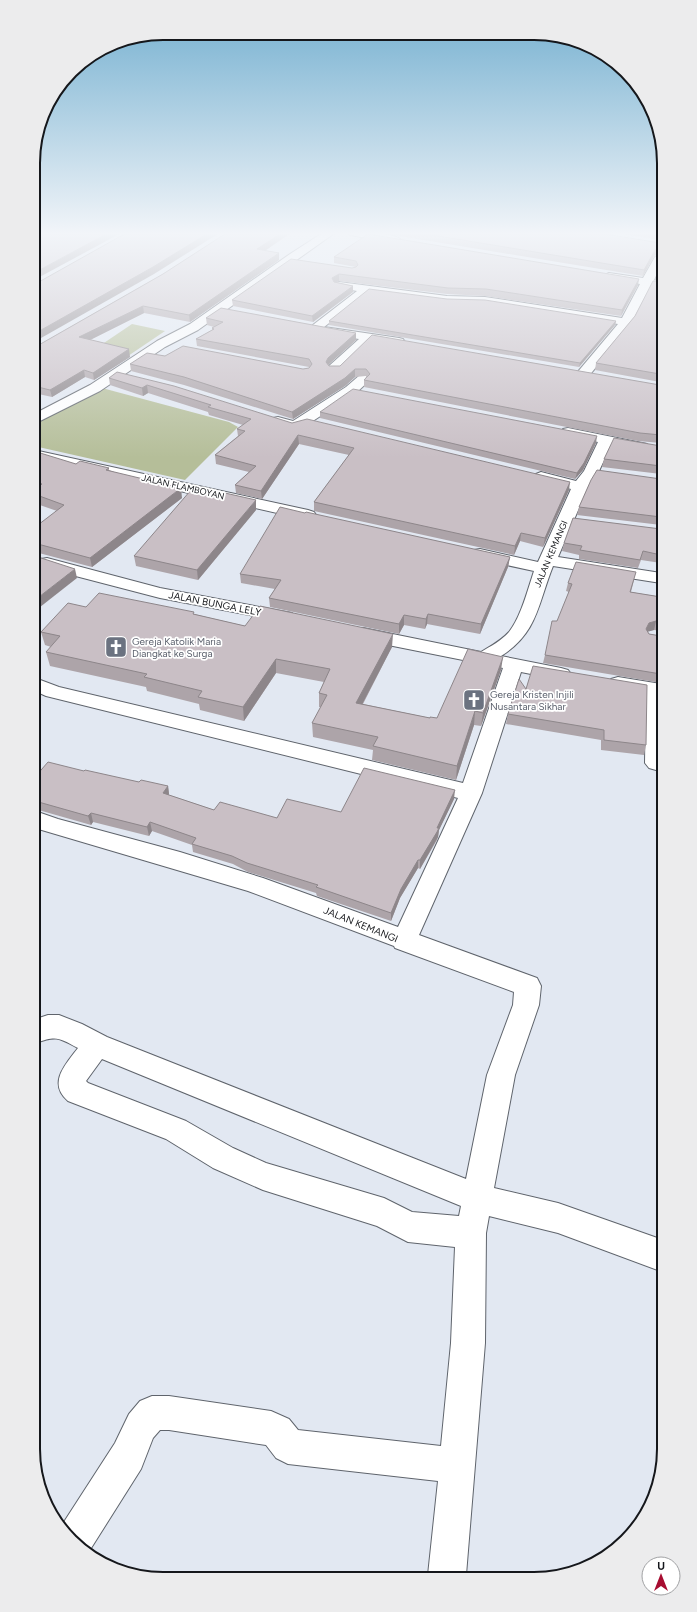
<svg xmlns="http://www.w3.org/2000/svg" width="697" height="1612" viewBox="0 0 697 1612" font-family="Figtree,sans-serif">
<style>
.green{fill:#b5be99}
.lines{fill:none;stroke-linecap:round;stroke-linejoin:round}
.minor-casing{stroke:#5f646c;stroke-width:2}
.minor{fill:#fff;fill-rule:evenodd}
.wall{fill:#ada4a9}
.shaded-wall{fill:#8d868a}
.building{fill:#c9bfc5;stroke:#8d868a}
.labels{text-anchor:middle;stroke-width:3.5;stroke-linejoin:round;paint-order:stroke}
.far-street-label{font-size:9px;fill:#15171b;stroke:#fff}
.street-label{font-size:10px;fill:#15171b;stroke:#fff}
.worship-label{font-size:10px;fill:#5b616d;stroke:#fff;text-anchor:start}
.rim{fill:none;stroke:#15171b;stroke-width:2}
</style>
<rect width="100%" height="100%" fill="#e2e8f2"/>
<g class="green">
<path d="M132 324 165 331 128 356 95 349Z"/>
<path d="M102 388 229 422 238 427 185 480 34 446V423Z"/>
</g>
<g class="lines">
<g class="minor-casing">
<g id="minor">
<path d="M324 232H336L198 330 165 347 100 391 34 424V414L90 385 157 341 190 324 290 254Z"/>
<path d="M345 232C356 232 394 232 401 240L396 243 350 235Z"/>
<path d="M660 254V267L654 280 660 281V287L651 286 630 325 588 377H578L576 374 618 324 485 303 447 302 369 292 324 327 399 338 403 339 405 342 403 345 399 346 372 341 339 372H329L327 369 329 366 359 339 326 334 322 333 320 330 315 332 311 331 309 328 357 291 335 287 333 285 335 283 339 282 447 296 485 297 622 318 640 284 609 279 603 276 609 273 643 278 655 257Z"/>
<path d="M365 374 370 375 372 378 356 393 302 428C293 430 277 430 271 421L273 418 278 417 293 421 346 387 360 375Z"/>
<path d="M568 428 642 443 647 444 649 447 647 450 642 451 611 445 599 471 588 487 558 557 661 573V583L553 566C538 603 538 633 501 656L561 668 568 670 571 674 568 678 561 680 521 672 482 793 419 935 537 978 541 986 539 1005 515 1075 494 1188 558 1203 663 1240V1272L558 1233 489 1216 486 1233 485 1343 466 1575H428L438 1481 288 1464 276 1458 266 1445 169 1430H160L153 1438 141 1469 88 1553 71 1541 62 1525 115 1443 129 1414 140 1401 152 1396H169L271 1411 289 1419 298 1430 441 1446 451 1343 455 1247 408 1242 377 1226 263 1190 213 1168 166 1139 68 1101C47 1083 66 1064 78 1048 59 1038 57 1035 36 1043V1019L48 1015H59L82 1024 107 1037 466 1179 487 1075 513 1005 514 992 395 948 394 946 248 891 35 828V811L58 819 180 852 263 878 398 927 458 798 46 696 35 691V678L59 687 463 783 503 668 363 640 356 638 354 634 356 630 363 628 481 652C491 646 501 641 509 632 521 617 528 589 534 571L474 558 472 554 474 550 480 549 538 562 571 489 536 480 533 477 536 474 541 472 576 481 584 471 598 442 563 435 561 432 563 429ZM102 1059 461 1206 459 1216 412 1212 384 1198 266 1163 233 1148 186 1121 88 1083 86 1081Z"/>
<path d="M34 450 308 510 314 512 316 515 314 518 308 520 34 458Z"/>
<path d="M47 558 160 588 286 612 292 613 295 617 292 621 286 622 160 598 41 567 38 563 41 559Z"/>
<path d="M618 677 661 684 662 769 656 770 649 768 645 763 646 694 611 687 608 683 611 679Z"/>
</g>
</g>
<use href="#minor" class="minor"/>
</g>
<g class="wall">
<path d="M228 232H292L265 251 279 260 190 322 144 313 90 340 130 357 94 380 85 377 52 397 34 393V347L37 346 163 274Z"/>
<path d="M375 232H593L654 256 643 276Z"/>
<path d="M610 232H660V240Z"/>
<path d="M334 257 638 285 621 316 485 296 447 294 339 281 336 282 353 286V292L313 322 233 306 232 300 357 267H356L334 263Z"/>
<path d="M660 267V280L656 279 658 272Z"/>
<path d="M660 281V383V382L595 370 596 363 635 316Z"/>
<path d="M206 318 356 333V340L328 365 329 366 660 385 661 443 638 441 364 387V380L366 377V376L355 377 345 386 293 419 184 385 131 371 130 364 165 356 303 369 309 368 310 367H309L197 346 196 339 212 330V328L214 327 207 325Z"/>
<path d="M329 321H616L615 325 579 367 329 325Z"/>
<path d="M117 372 292 423 569 490 543 547 520 541 514 555 314 511V502L349 455 299 444 262 499 236 493 235 485 249 472 216 464 215 455 238 436 237 429 243 425 209 415 208 412 148 393 143 396 110 385 109 378Z"/>
<path d="M320 412 596 443 583 470 575 479 320 418Z"/>
<path d="M661 446V474L602 467 604 459Z"/>
<path d="M34 454 76 464 109 468V470L182 498 92 567 35 552 34 528 57 511 34 503Z"/>
<path d="M661 479V525L577 515 579 507Z"/>
<path d="M256 510 198 580 136 566 134 556Z"/>
<path d="M305 513 510 557 508 567 480 634 427 624 425 629 404 625 399 634 270 607 269 598 275 589 241 583 240 574Z"/>
<path d="M661 529V563L641 560 638 568 579 559V555L562 551 564 543Z"/>
<path d="M634 580 631 592 661 597V631L654 630 647 631 649 634 661 636V685V683L543 663 545 655 569 592 566 591 568 583Z"/>
<path d="M86 607 194 614 245 626 392 647 363 704 430 718H437L501 670 481 726 474 725 456 780 372 760 373 750 313 737 312 723 321 707H319V693L324 682 276 673 244 721 200 710 199 704 147 691 146 687 50 666 46 652 51 647 45 645 41 632Z"/>
<path d="M526 689 646 745 644 755 601 750V740L506 724 508 714Z"/>
<path d="M84 771 139 782 168 786 169 794V795L214 810 277 818 341 812 454 799 439 830 438 837 437 840 420 869 418 868 400 898 391 921 317 896 316 893 248 872 233 864 193 852 192 845 152 831 149 836 93 822 91 825 35 809V777Z"/>
</g>
<g class="shaded-wall">
<path d="M110 232H123L34 280V273Z"/>
<path d="M210 232H221L154 274 34 342V334Z"/>
<path d="M283 232H292L257 256V249Z"/>
<path d="M660 247V253L654 256 643 276 644 270 655 250Z"/>
<path d="M279 253V260L190 322 189 315Z"/>
<path d="M339 274V281L332 284V278Z"/>
<path d="M639 279 638 285 621 316 622 310Z"/>
<path d="M353 286V292L313 322 312 316Z"/>
<path d="M143 306 144 313 80 345 79 337Z"/>
<path d="M616 321 615 325 579 367 580 363Z"/>
<path d="M356 333V340L328 365 326 362 328 358Z"/>
<path d="M129 349 130 357 94 380 93 373Z"/>
<path d="M355 369V377L345 386 293 419 292 412Z"/>
<path d="M84 370 85 377 52 397 50 390Z"/>
<path d="M147 385 148 393 143 396 142 388Z"/>
<path d="M298 435 299 444 262 499 261 491Z"/>
<path d="M597 436 596 443 583 470 575 479 577 473Z"/>
<path d="M570 482 569 490 543 547 545 538Z"/>
<path d="M181 488 182 498 92 567 90 558Z"/>
<path d="M256 500V510L198 580 197 570Z"/>
<path d="M521 533 520 541 514 555 515 546Z"/>
<path d="M510 557 508 567 480 634 481 624Z"/>
<path d="M75 569 77 578 35 611V600Z"/>
<path d="M428 614 427 624 425 629 426 619Z"/>
<path d="M404 615V625L399 634V624Z"/>
<path d="M656 621 654 630 647 632 646 629 649 623Z"/>
<path d="M393 634 392 647 356 716V703Z"/>
<path d="M503 657 501 670 481 726 483 713Z"/>
<path d="M276 659V673L244 721 243 707Z"/>
<path d="M475 711 474 725 456 780 457 766Z"/>
<path d="M168 786 169 794 164 802 163 793Z"/>
<path d="M455 790 454 799 439 830 438 837 420 869V860Z"/>
<path d="M91 813 93 822 91 825 88 816Z"/>
<path d="M150 822 152 831 149 836 147 827Z"/>
<path d="M418 860V868L400 898 391 921V913L401 889Z"/>
</g>
<g class="building">
<path d="M34 232H110L34 273Z"/>
<path d="M128 232H210L153 267 34 334V283H37Z"/>
<path d="M228 232H283L257 249 279 253 189 315 143 306 79 337 129 349 93 373 84 370 50 390 34 386V347L37 346 163 274Z"/>
<path d="M414 232H593L660 243V247L655 250 644 270Z"/>
<path d="M649 232H660V234Z"/>
<path d="M368 234 639 279 622 310 486 289 448 288 339 274 332 278 334 282 353 286 312 316 232 300 291 259 352 268 356 267 358 265 356 261 334 257Z"/>
<path d="M660 267V273L658 272Z"/>
<path d="M653 281H660V374L596 363 635 316Z"/>
<path d="M369 289 447 299 485 300 616 321 580 363 329 321Z"/>
<path d="M221 308 356 333 328 358 326 362 329 366H340L372 335 660 385 661 435 640 433 364 380 370 374 366 369H355L345 378 292 412 184 377 130 364 147 353 165 356 183 346 303 369 309 368 312 364 309 359 196 339 214 329 212 328 223 322 206 318Z"/>
<path d="M117 372 174 386 292 423 307 419 570 482 545 538 521 533 515 546 314 502 354 448 298 435 261 491 235 485 256 466 215 455 245 431 237 429 251 419 208 407 211 405 147 385 142 388 109 378Z"/>
<path d="M353 389 597 436 584 463 577 473 320 412Z"/>
<path d="M614 438 661 446V466L604 459Z"/>
<path d="M37 452 76 464 80 461 109 468 106 470 181 488 90 558 34 543V528L64 505 34 494V489L42 484 34 482V454Z"/>
<path d="M597 470 661 479V517L579 507 591 480Z"/>
<path d="M191 490 221 497 225 493 256 500 197 570 134 556Z"/>
<path d="M280 507 305 513 306 512 510 557 481 624 428 614 426 619 404 615 399 624 269 598 281 580 240 574Z"/>
<path d="M573 518 661 529V555L643 551 640 560 580 550 582 546 564 543Z"/>
<path d="M35 556 75 569 35 600Z"/>
<path d="M576 562 636 572 630 592 661 597V622L656 621 649 623 646 629 649 634 661 636V674L545 655 552 621H557L572 584 568 583Z"/>
<path d="M99 593 194 612 193 614 245 626 260 606 393 634 356 703 430 718V717L437 718 468 649 503 657 483 713 475 711 457 766 373 746 378 737 312 723 327 695 319 693 330 669 276 659 243 707 198 697 202 691 144 677 147 674 46 652 60 636 41 632 68 603 86 607Z"/>
<path d="M533 666 647 685 646 745 604 740V730L508 714 519 679 526 689Z"/>
<path d="M48 762 84 771 85 770 139 782 141 780 168 786 163 793 214 810 220 802 277 818 287 799 341 812 364 768 455 790 437 828H439L437 832 420 860H418L401 889 391 913 316 887 318 885 247 863 232 856 192 844 196 838 150 822 147 827 91 813 88 816 35 801V777Z"/>
</g>
<linearGradient id="sky" x2="0" y2="1"><stop stop-color="#71aecf"/><stop offset="0.51" stop-color="#f2f5f9"/><stop offset="1" stop-color="#f2f5f9" stop-opacity="0"/></linearGradient>
<rect width="697" height="458" fill="url(#sky)"/>
<defs>
<g id="church-square" transform="scale(1.15)"><rect x="-9" y="-9" width="18" height="18" rx="4" fill="#6b7280" stroke="#fff"/><path d="M-1.2-6h2.4v3.5h3.3v2.4h-3.3V6h-2.4V-.1h-3.3v-2.4h3.3Z" fill="#fff"/></g>
</defs>
<g fill-rule="evenodd">
<use href="#church-square" x="116" y="647"/>
<use href="#church-square" x="474" y="700"/>
</g>
<g class="labels">
<g class="far-street-label">
<text transform="translate(183 487) rotate(13)" y="3">JALAN FLAMBOYAN</text>
<text transform="translate(551 554) rotate(-67)" y="3">JALAN KEMANGI</text>
</g>
<g class="street-label">
<text transform="translate(215 603) rotate(11)" y="4">JALAN BUNGA LELY</text>
<text transform="translate(361 924) rotate(22)" y="4">JALAN KEMANGI</text>
</g>
<g class="worship-label">
<text x="132" y="645">Gereja Katolik Maria<tspan x="132" dy="12">Diangkat ke Surga</tspan></text>
<text x="490" y="698">Gereja Kristen Injili<tspan x="490" dy="12">Nusantara Sikhar</tspan></text>
</g>
</g>
<path d="M0 0H697V1612H0ZM163 40H534A123 123 0 0 1 657 163V1449A123 123 0 0 1 534 1572H163A123 123 0 0 1 40 1449V163A123 123 0 0 1 163 40Z" fill="#ececed" fill-rule="evenodd"/>
<path class="rim" d="M163 40H534A123 123 0 0 1 657 163V1449A123 123 0 0 1 534 1572H163A123 123 0 0 1 40 1449V163A123 123 0 0 1 163 40Z"/>
<g transform="translate(661 1576)"><circle r="19" fill="#ffffff" stroke="#a1a2a4"/>
<path d="M0-3L7 15L0 10L-7 15Z" fill="#a70d31"/>
<text y="-6" font-size="11" font-weight="bold" text-anchor="middle" fill="#15171b">U</text>
</g>
</svg>
